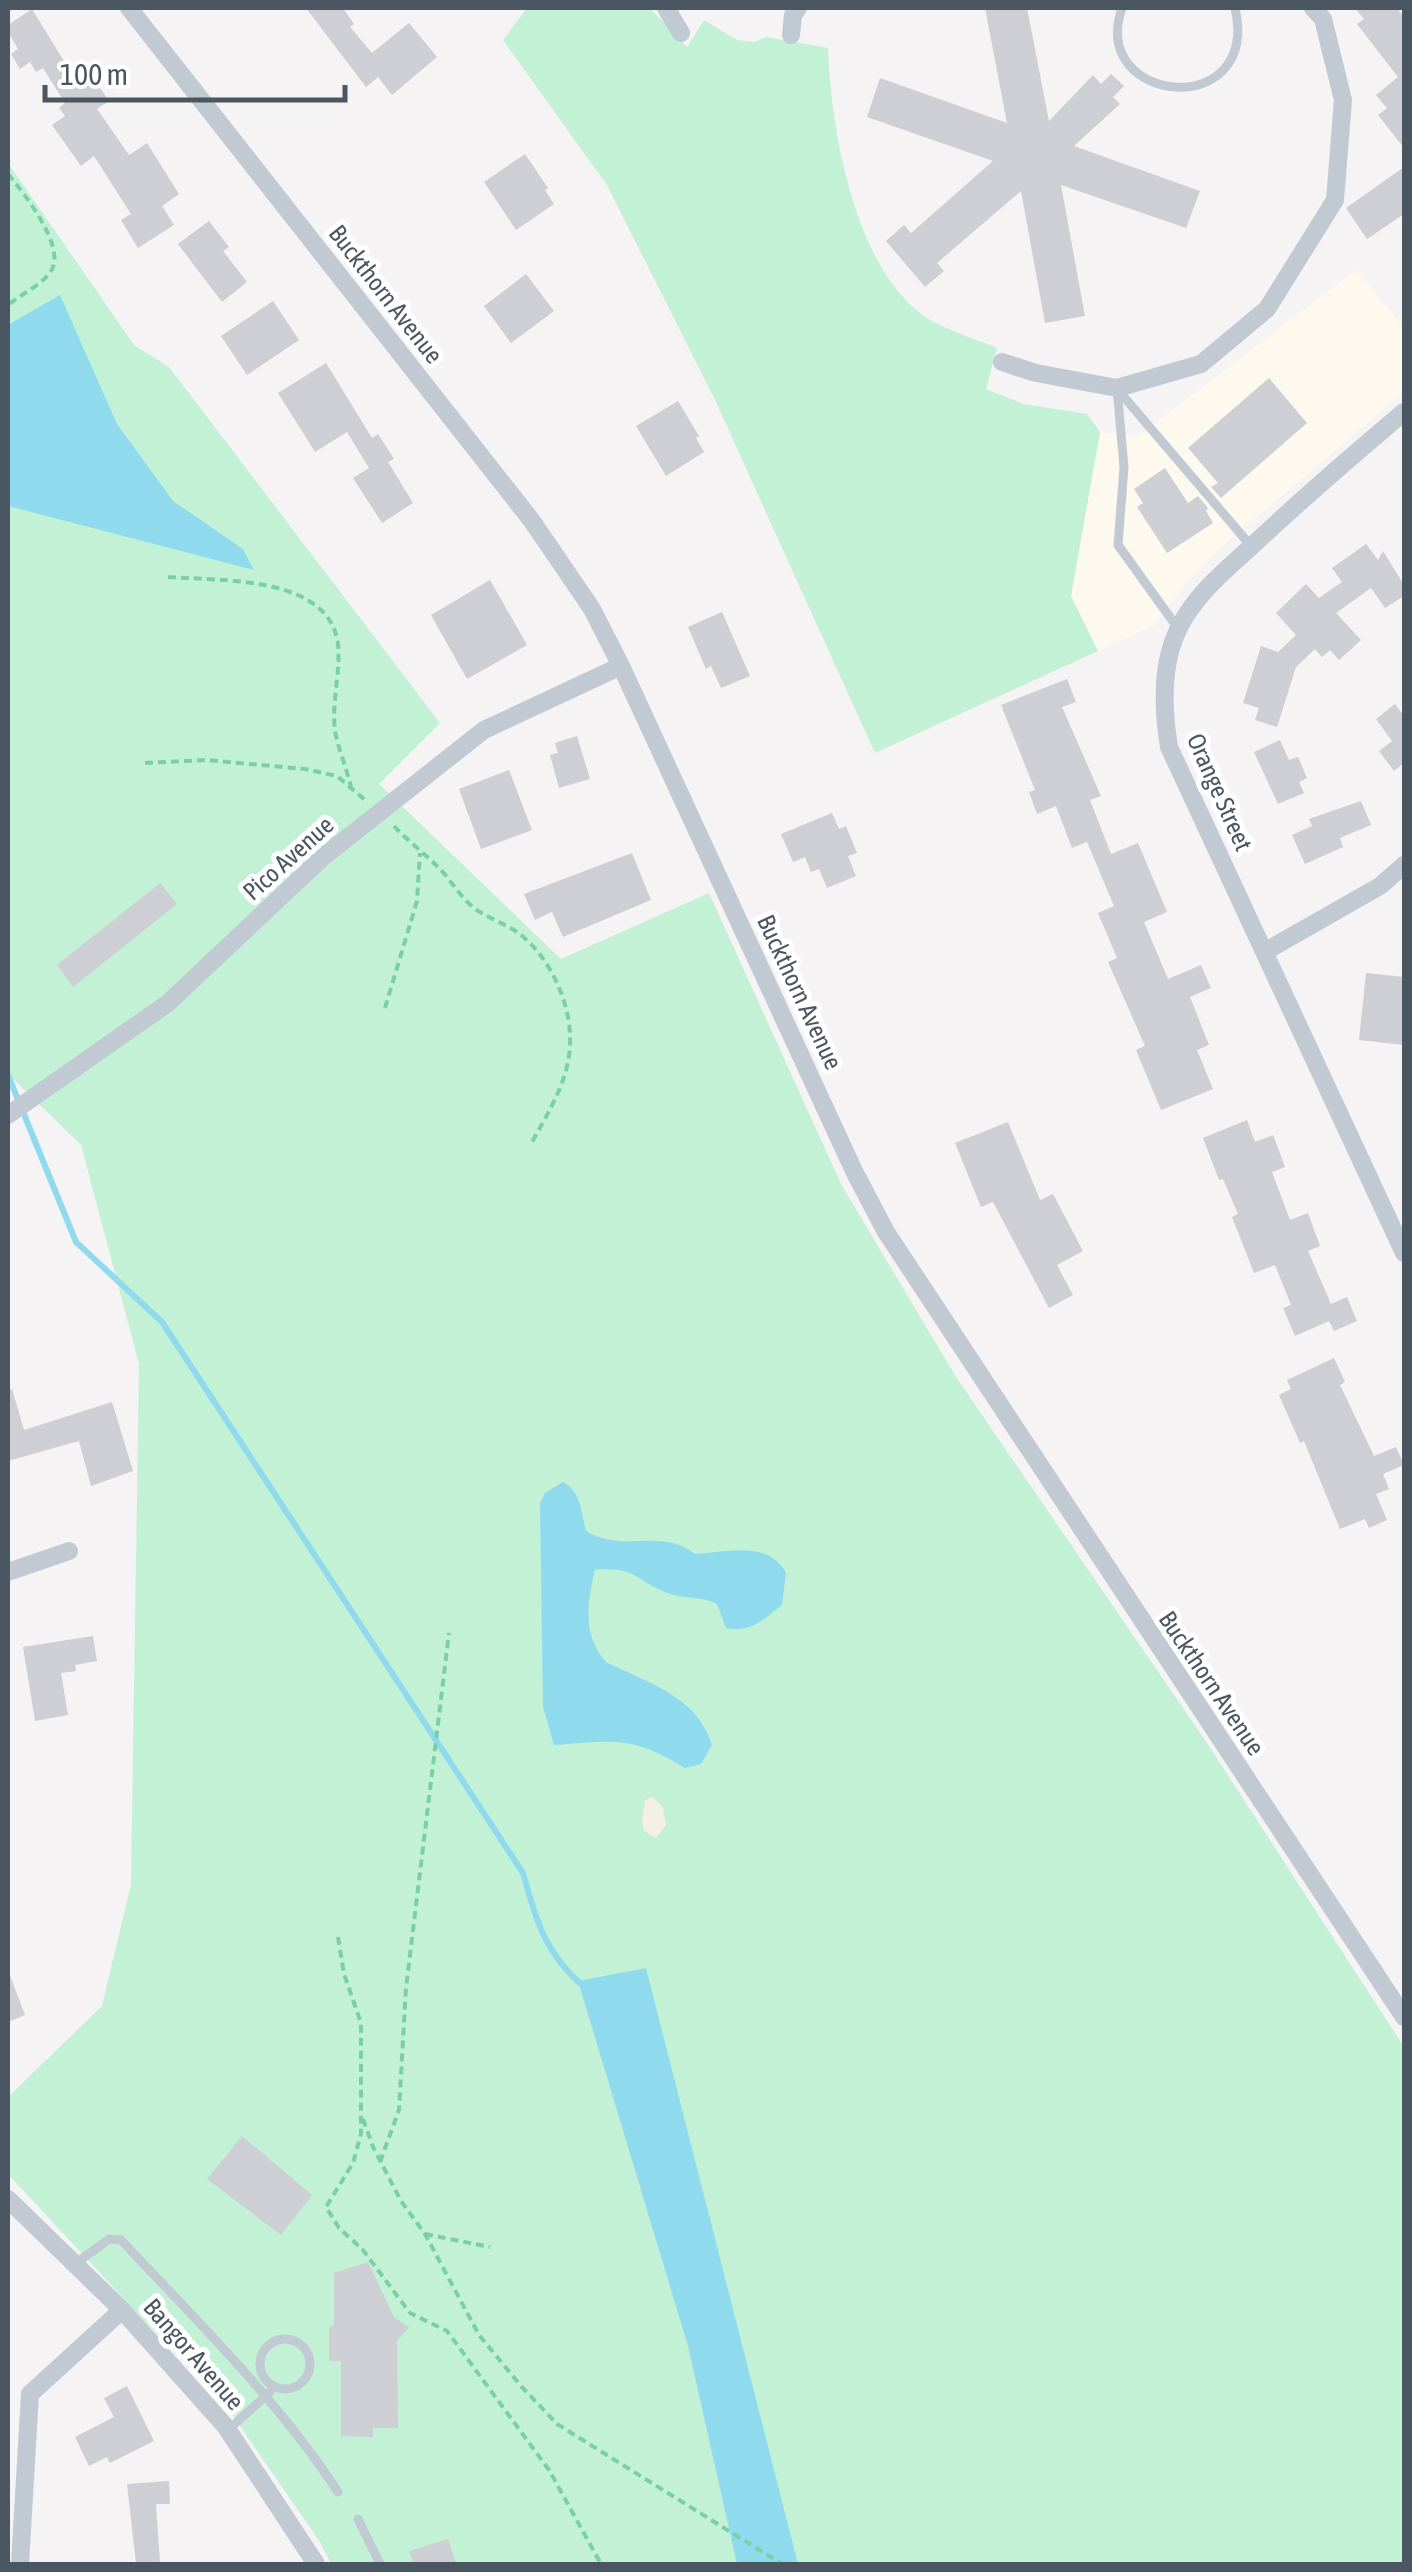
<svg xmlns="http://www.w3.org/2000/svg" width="1412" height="2572" viewBox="0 0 1412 2572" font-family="'Asap Condensed',sans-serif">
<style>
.commercial{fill:#fdf9ef}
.green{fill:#c3f1d5}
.sand{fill:#f5f0e5}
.water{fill:#90daee}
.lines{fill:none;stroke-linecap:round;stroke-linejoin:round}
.stream{stroke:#90daee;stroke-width:6}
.building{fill:#cdcfd5}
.path{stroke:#7ad0a6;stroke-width:4;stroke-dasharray:8 5;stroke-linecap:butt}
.lane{stroke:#c1cad2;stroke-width:9}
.street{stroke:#c1cad2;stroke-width:18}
.labels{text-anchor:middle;stroke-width:10;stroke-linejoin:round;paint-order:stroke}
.street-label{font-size:25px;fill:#4a5661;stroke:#fff}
</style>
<rect width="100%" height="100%" fill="#f5f3f3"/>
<path class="commercial" d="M1356 270 1404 328V392L1225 544 1187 581 1154 625 1098 651 1071 596 1100 432 1138 436Z"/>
<g class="green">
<path d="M527 8H650L687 47 704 20 737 40 754 42 766 37 828 48C831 130 855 276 932 321 952 332 976 339 997 348L986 389 1023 404 1087 414 1100 432 1071 596 1098 651 875 753 716 402 607 185 503 40Z"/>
<path d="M8 163 134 345 169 367 440 723 379 784 561 959 709 893 841 1184 956 1377 1207 1743 1404 2047V2564H331L320 2542 233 2416 8 2174V2097L102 2006 131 1884 139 1364 81 1145 8 1074Z"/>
</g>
<path class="sand" d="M653 1797 663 1808 666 1825 656 1838 644 1831 642 1821 645 1800Z"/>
<g class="water">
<path d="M60 295 117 424 173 501 243 549 254 570 8 506V325Z"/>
<path d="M563 1482C580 1490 582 1514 586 1531 624 1554 660 1527 695 1554 727 1552 769 1540 786 1573L782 1605C764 1619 750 1634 726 1628L717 1604C702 1596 685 1599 670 1594 636 1582 637 1566 595 1570 587 1604 582 1634 606 1662 648 1683 697 1696 712 1745L701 1764 685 1768C631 1735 615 1741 554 1745L543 1707 540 1503 545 1493Z"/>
<path d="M646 1968 798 2564H737L688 2346 578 1981Z"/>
</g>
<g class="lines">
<path class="stream" d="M8 1075 76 1242 162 1322 523 1873C536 1921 545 1953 584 1987"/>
</g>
<g class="building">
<path d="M306 8H343L354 24 350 27 372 53 409 23 437 57 392 95 378 77 366 87Z"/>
<path d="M985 8H1027L1049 121 1093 75 1101 84 1111 74 1124 86 1113 97 1120 104 1074 146 1200 191 1186 228 1061 185 1085 316 1045 323 1021 191 937 263 944 271 925 287 886 241 904 225 911 233 993 161 867 117 880 78 1007 123Z"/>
<path d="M1355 8H1397L1404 17V148L1378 115 1387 108 1376 95 1398 77 1357 24 1364 19Z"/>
<path d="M32 9 78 84 91 75 109 101 97 109 129 155 147 143 179 194 162 206 174 225 138 248 121 220 131 214 94 156 81 166 52 125 65 116 59 108 65 103 43 68 36 72 30 62 20 69 11 54 18 49 8 32V25Z"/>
<path d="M525 154 548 188 545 190 554 204 516 230 484 182Z"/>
<path d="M1404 167V214L1367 239 1346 208Z"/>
<path d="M209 221 229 247 223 251 247 282 222 302 178 244Z"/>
<path d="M526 274 554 311 511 343 484 306Z"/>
<path d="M273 301 299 340 247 375 221 336Z"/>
<path d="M326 363 372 438 378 434 394 459 388 462 413 503 382 523 353 478 369 468 347 432 315 452 278 393Z"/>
<path d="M1269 378 1307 423 1221 498 1211 487 1218 483 1188 448Z"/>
<path d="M678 401 699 436 696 438 704 452 666 476 636 426Z"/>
<path d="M1165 468 1188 503 1198 496 1208 508 1206 511 1213 523 1167 553 1137 507 1143 503 1134 489Z"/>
<path d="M1366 544 1378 560 1383 551 1404 585V596L1385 608 1371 588 1336 613 1361 640 1339 660 1330 650 1322 657 1315 649 1296 667 1277 727 1255 720 1259 708 1243 703 1261 646 1278 652 1296 635 1276 613 1306 584 1319 598 1342 582 1332 568Z"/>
<path d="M490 580 527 645 467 679 431 615Z"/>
<path d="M722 612 750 676 721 688 711 666 706 669 688 627Z"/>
<path d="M1067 679 1076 702 1062 707 1101 796 1090 800 1111 854 1138 843 1167 912 1144 922 1168 979 1201 965 1211 988 1190 997 1209 1045 1197 1050 1213 1089 1161 1110 1136 1050 1145 1046 1108 962 1117 958 1098 913 1114 906 1087 842 1072 848 1056 806 1037 814 1029 792 1035 790 1001 705Z"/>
<path d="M1395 704 1404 716V763L1394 771 1379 751 1392 741 1376 719Z"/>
<path d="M577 736 590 779 559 788 550 755 558 753 555 743Z"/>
<path d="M1280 740 1289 760 1298 757 1307 778 1299 782 1304 793 1278 804 1254 752Z"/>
<path d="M509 770 532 830 481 849 459 789Z"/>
<path d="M1361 801 1371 825 1340 838 1343 847 1305 864 1292 835 1312 826 1309 819Z"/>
<path d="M832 813 839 829 846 826 857 853 848 856 856 876 827 888 819 869 811 872 805 857 793 862 781 834Z"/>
<path d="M632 853 651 900 563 937 552 912 535 920 524 894Z"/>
<path d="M160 883 177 904 73 987 57 965Z"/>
<path d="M1366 973 1404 977V1045L1359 1040Z"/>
<path d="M1247 1120 1255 1142 1273 1135 1285 1167 1272 1172 1290 1220 1308 1213 1320 1246 1308 1251 1331 1304 1347 1297 1357 1321 1334 1331 1329 1321 1295 1336 1283 1308 1291 1305 1275 1265 1254 1273 1232 1217 1238 1214 1223 1179 1219 1180 1203 1138Z"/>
<path d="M1008 1122 1040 1200 1053 1194 1083 1251 1057 1265 1073 1295 1049 1308 993 1202 981 1207 955 1143Z"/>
<path d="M1334 1358 1345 1382 1340 1385 1374 1456 1396 1447 1404 1465 1383 1474 1389 1489 1376 1494 1387 1520 1369 1528 1365 1519 1340 1529 1304 1441 1300 1443 1279 1395 1291 1389 1287 1380Z"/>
<path d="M12 1389 24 1430 112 1402 133 1471 91 1486 79 1441 8 1461V1390Z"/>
<path d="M93 1636 97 1661 75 1665 76 1671 61 1673 68 1715 35 1721 23 1647Z"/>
<path d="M9 1973 25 2015 8 2022V1974Z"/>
<path d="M242 2136 312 2195 281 2235 207 2179Z"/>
<path d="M368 2262 394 2317 409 2327 397 2341 398 2428H373V2437L341 2436V2361H329V2327L334 2325V2273Z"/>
<path d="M127 2386 154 2441 110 2463 107 2457 89 2466 75 2437 114 2417 104 2398Z"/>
<path d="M169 2481 170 2504H156L160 2562 136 2564 127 2484Z"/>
<path d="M448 2539 456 2564H414L409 2551Z"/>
</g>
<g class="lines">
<g class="path">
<path d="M8 174C23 192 67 247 51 271 43 284 20 295 8 305"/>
<path d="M168 577C221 581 329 575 338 644 341 675 330 706 336 736 340 753 347 770 351 787"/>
<path d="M145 763 206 760 305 769 337 776 365 800"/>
<path d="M394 826C408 841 425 854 439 868 451 880 461 898 474 908 489 919 507 924 521 935 541 951 555 975 563 998 582 1057 560 1092 532 1142"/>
<path d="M385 1008 417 901 420 853"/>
<path d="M338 1937 344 1974 361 2023V2134L353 2163 326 2207 339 2228 363 2250 410 2313 447 2331 549 2470 601 2564"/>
<path d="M363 2119 373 2147 401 2201 425 2234 479 2335 521 2386 557 2424 782 2564"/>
<path d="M380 2162 399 2110 406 1988 449 1633"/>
<path d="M425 2234 490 2247"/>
</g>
<g class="lane">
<path d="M1122 8C1088 105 1261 122 1235 8"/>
<path d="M1117 388 1124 467 1118 545 1177 627"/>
<path d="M1118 390 1251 546"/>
<path d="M75 2264 109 2239 121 2240C197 2321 277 2399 338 2492"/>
<circle cx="285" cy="2364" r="25"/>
<path d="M228 2430 270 2392"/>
<path d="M358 2519 380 2564"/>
</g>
<g class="street">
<path d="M129 8 532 521 592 609 621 666 854 1171 886 1232 1404 2017"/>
<path d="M666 8 681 33"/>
<path d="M791 35 793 15 798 8"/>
<path d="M1002 362 1036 373 1117 388 1201 364 1267 309 1335 200 1343 100 1323 19 1313 8"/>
<path d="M1404 412C1353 455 1302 499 1253 545 1225 571 1193 596 1177 632 1161 667 1163 710 1169 747L1404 1253"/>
<path d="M1266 951 1380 886 1404 865"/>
<path d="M8 1115 168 1003 323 857 484 730 621 666"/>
<path d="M8 1572 69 1551"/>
<path d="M8 2199 122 2310 226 2427 316 2564"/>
<path d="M20 2564 30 2394 122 2310"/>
</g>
</g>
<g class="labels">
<g class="street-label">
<text transform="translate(386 294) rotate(52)" y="9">Buckthorn Avenue</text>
<text transform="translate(1220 792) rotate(66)" y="9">Orange Street</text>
<text transform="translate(288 858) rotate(-42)" y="9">Pico Avenue</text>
<text transform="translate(800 992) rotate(65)" y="9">Buckthorn Avenue</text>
<text transform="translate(1212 1683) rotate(56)" y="9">Buckthorn Avenue</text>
<text transform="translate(194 2354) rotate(49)" y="9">Bangor Avenue</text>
</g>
</g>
<rect width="1412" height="2572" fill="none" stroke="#4a5661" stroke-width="20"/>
<path d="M45 85v15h300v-15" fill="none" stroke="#4a5661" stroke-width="5"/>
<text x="60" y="85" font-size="30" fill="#4a5661" stroke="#ffffff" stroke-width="8" paint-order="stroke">100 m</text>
</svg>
